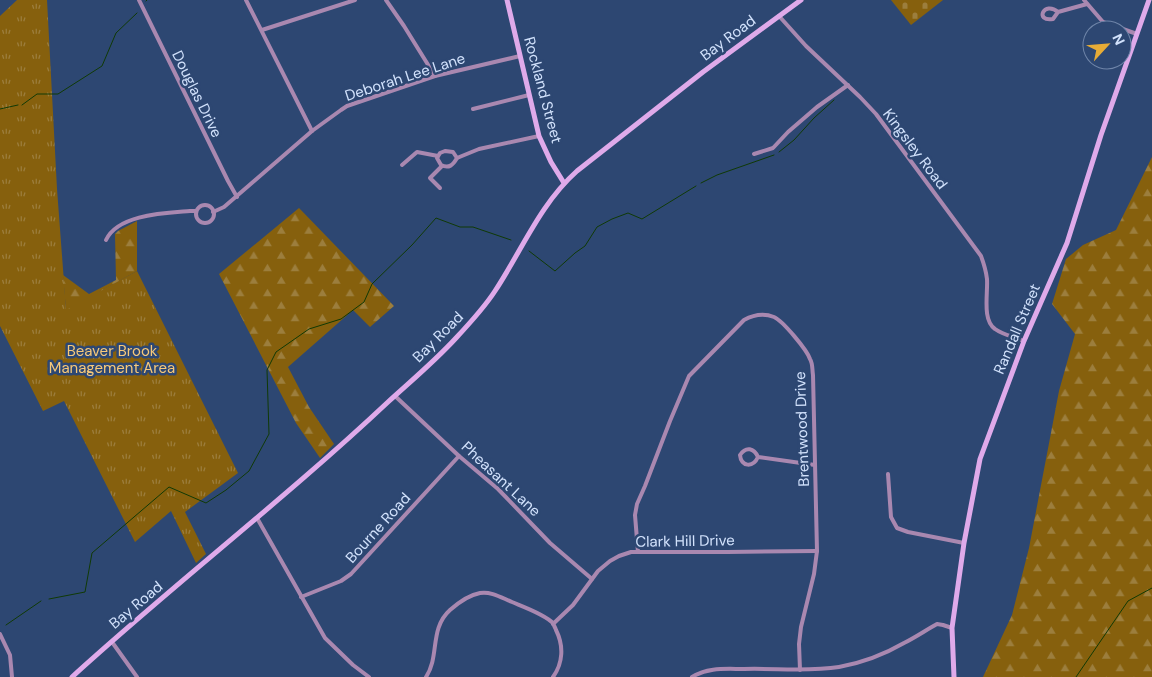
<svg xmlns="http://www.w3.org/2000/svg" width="1152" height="677" viewBox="0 0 1152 677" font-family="'DM Sans',sans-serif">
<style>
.grass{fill:url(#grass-tufts)}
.forest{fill:url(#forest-firs)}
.cemetery{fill:url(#cemetery-stones)}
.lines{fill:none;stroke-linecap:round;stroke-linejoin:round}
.stream{stroke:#103a05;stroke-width:1}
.street{stroke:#a988b0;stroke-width:4}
.secondary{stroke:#dfaaea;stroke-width:5}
.labels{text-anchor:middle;stroke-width:5;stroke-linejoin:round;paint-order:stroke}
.street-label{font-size:15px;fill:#d2e2fc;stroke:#2d4772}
.park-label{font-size:15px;fill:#f7c97a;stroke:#2d4772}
</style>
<defs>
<pattern id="grass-tufts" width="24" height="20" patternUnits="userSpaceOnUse" patternTransform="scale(1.25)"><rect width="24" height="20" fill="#86600d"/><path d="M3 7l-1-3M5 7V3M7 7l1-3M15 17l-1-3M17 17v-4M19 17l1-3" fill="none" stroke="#9c7e3d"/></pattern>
<pattern id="forest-firs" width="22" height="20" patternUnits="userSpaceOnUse" patternTransform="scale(1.25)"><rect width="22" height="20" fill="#86600d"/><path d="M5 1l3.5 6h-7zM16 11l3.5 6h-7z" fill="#9c7e3d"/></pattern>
<pattern id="cemetery-stones" width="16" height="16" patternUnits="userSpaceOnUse" patternTransform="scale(1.25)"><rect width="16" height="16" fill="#86600d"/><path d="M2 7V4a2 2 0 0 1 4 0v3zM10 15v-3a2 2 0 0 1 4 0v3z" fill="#9c7e3d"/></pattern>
</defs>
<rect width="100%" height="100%" fill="#2d4772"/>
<path class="grass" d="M17 0H47L57 189 66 309 137 271 238 473 185 512 206 554 196 563 171 511 135 542 64 401 43 411 0 326V16Z"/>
<g class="forest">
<path d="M1152 157V677H983L1012 615 1029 548 1059 391 1075 334 1052 304 1066 259 1083 245 1116 230Z"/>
<path d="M299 208 394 306 370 327 353 310 288 367 309 407 334 444 320 458 296 423 219 274Z"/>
<path d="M137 221V271L66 310 63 275 89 294 116 280 115 234 118 231Z"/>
</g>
<path class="cemetery" d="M891 0H943L911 25Z"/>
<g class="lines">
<g class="stream">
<path d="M146 1 147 0"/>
<path d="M22 105 37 94H58L102 66 116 33 137 13"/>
<path d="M0 109 18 105"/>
<path d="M779 152 794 140 814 118 834 100"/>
<path d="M701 183 717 175 774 155"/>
<path d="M529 251 555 271 575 253 585 246 597 227 612 219 628 213 642 219 696 186"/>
<path d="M49 599 85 592 92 553 169 487 206 503 226 490 249 471 269 434 267 370 276 352 309 329 341 319 364 302 372 284 412 245 436 218 460 227H473L511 240"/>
<path d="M6 625 41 601"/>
<path d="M1076 677 1128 601 1152 588"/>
</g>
<g class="street">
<path d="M139 0 228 181 237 197"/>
<path d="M246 0 312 131"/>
<path d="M386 0 404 26 435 76"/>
<path d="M1084 0 1103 22 1137 34"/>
<path d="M1058 12 1053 19C1034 22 1044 0 1058 12L1087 4"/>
<path d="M779 16 806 46 860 97 876 114 981 256C984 264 986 271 987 279 988 294 982 320 995 329 1003 335 1015 337 1024 341"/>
<path d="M262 30 355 0"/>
<path d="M473 109 529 95"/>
<path d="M445 151 453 152 457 158C453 165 449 169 441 165L437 158 440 153Z"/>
<path d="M754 154 773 148 788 132 817 107 848 85"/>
<path d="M457 158 479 149 539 136"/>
<path d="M402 165 417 152 438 156"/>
<path d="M440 188 430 178 442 166"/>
<circle cx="205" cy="214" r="9"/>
<path d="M213 212 224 207 312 131 341 110 347 106 435 76 520 56"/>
<path d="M106 240C118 214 166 213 190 211H196"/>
<path d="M395 396 459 456 498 489 550 543 592 579"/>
<path d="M758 457C754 448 746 446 740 455 741 467 753 468 758 457L815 465"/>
<path d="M888 474 891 517 897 528 908 532 964 543"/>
<path d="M257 518 325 638 353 665 369 677"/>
<path d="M638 552 635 515 637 504 645 486 670 421 689 376 744 320C753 315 764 313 774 317 783 321 807 350 810 359 813 364 812 369 813 375L817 551 814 574 801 627 799 644 800 670"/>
<path d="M301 597 341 581 351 574 459 456"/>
<path d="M553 624 573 605 598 571 610 561 619 556 631 552H727L817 551"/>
<path d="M0 634 10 655 12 677"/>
<path d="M112 642 137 677"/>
<path d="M426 677C440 656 429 629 450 610 458 603 469 595 480 593 491 591 502 598 512 602 524 607 544 614 553 623 553 624 556 629 556 630 564 646 563 663 553 677"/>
<path d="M692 677C708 667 725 669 744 669 775 668 808 672 839 667 861 663 885 654 904 643 916 637 926 630 937 624L943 625 952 628"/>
</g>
<g class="secondary">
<path d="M507 0 539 136 551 162 564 183"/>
<path d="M72 677C175 583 286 498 388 402 411 381 435 361 456 338 470 323 484 308 495 291 522 250 540 204 577 171L703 72 801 0"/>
<path d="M954 677 952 628 964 543 980 459 1024 341 1067 243 1101 135 1149 0"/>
</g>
</g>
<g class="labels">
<g class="street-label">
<text transform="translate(728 38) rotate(-37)" y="5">Bay Road</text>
<text transform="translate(405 77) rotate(-18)" y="5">Deborah Lee Lane</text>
<text transform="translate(543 90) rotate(75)" y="5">Rockland Street</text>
<text transform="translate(197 94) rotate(64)" y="5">Douglas Drive</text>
<text transform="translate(915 149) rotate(53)" y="5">Kingsley Road</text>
<text transform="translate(1017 329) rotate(-67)" y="5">Randall Street</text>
<text transform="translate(438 337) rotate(-45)" y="5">Bay Road</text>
<text transform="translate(802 429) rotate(-92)" y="5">Brentwood Drive</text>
<text transform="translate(501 479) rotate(43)" y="5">Pheasant Lane</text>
<text transform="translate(378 528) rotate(-48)" y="5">Bourne Road</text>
<text transform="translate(685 541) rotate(-1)" y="5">Clark Hill Drive</text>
<text transform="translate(136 605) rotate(-40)" y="5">Bay Road</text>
</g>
<g class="park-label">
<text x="112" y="356">Beaver Brook<tspan x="112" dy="17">Management Area</tspan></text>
</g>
</g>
<g transform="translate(1107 45) rotate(64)"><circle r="24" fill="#2d4772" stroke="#6f85a9"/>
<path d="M0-4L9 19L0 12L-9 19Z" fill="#e7ac36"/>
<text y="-8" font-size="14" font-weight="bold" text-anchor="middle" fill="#d2e2fc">N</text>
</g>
</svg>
